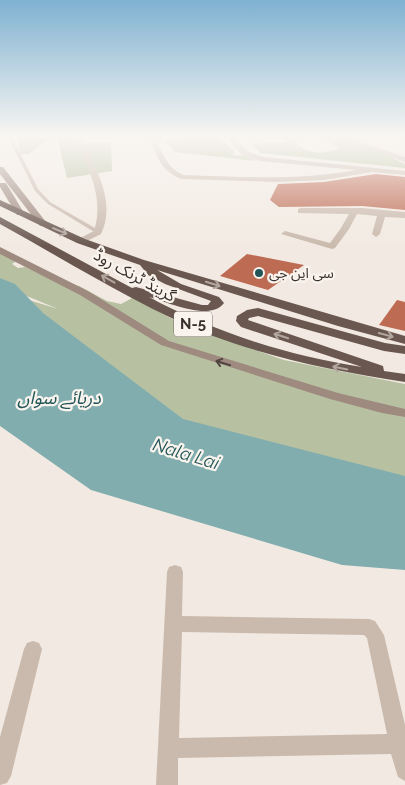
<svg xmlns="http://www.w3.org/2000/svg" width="405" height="785" viewBox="0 0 405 785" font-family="Raleway,'Noto Sans Arabic',sans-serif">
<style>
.green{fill:#b7c1a2}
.water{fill:#82adae}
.building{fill:#be6b54}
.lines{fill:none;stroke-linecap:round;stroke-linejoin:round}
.service{fill:#cabaae;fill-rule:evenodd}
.minor{fill:#cabaae;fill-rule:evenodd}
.secondary{fill:#9e8a7f;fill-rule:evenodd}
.trunk{fill:#6a5850;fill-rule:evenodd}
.oneway{stroke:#b2a69f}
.oneway2{stroke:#524641}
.poi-dot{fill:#235658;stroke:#faf4ee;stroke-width:2}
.labels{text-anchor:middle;stroke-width:4.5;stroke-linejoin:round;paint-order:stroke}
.far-poi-label{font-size:14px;fill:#39302c;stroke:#faf4ee;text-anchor:start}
.shield{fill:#faf4ee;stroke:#736b66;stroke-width:1}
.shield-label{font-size:15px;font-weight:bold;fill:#39302c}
.street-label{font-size:16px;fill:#39302c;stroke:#faf4ee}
.water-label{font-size:18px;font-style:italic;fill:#235658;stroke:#faf4ee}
</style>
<rect width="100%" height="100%" fill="#f2eae2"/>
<g class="green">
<path d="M17 137H51L29 154H20Z"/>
<path d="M57 137H73L80 144 111 142 112 171 67 178Z"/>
<path d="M187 137H219L235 152 231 155 244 156 256 161 175 152 165 141Z"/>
<path d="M322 137H349L405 164V168L261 153 251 144 290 142 300 149 319 153 339 149Z"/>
<path d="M0 252 19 259 12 264 18 268 25 267 55 281 79 286 107 301 121 304 134 297 179 323 284 360 405 384V489L150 426 0 291 58 309 0 285Z"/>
</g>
<path class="water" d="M0 278 15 284 43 313 183 419 405 476V570L342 565 91 490 0 426Z"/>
<g class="building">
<path d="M376 174 405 177V210L362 206 279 207 270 200 278 184 324 182Z"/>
<path d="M247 254 304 265 268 290 220 276Z"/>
<path d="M397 300 405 302V331L379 325Z"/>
</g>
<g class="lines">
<path class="service" d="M8 137H12L38 189 50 202 100 231V233H96L48 204 35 191Z"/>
<g class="minor">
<path d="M73 137H80C95 165 117 203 101 234L81 244 78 243V239L94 231C105 198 88 166 73 137Z"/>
<path d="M155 137H163L158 142C163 157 169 168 183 175 241 177 300 181 356 170L260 161 243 156 226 137H233L249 152 264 157 405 171V175L372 172 324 180 277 182 182 179C164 173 157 159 151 142Z"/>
<path d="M281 137H289L304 149 298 150Z"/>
<path d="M355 140 405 157V162L353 143V141Z"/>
<path d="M301 208H362L405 212V218L385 217 380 234 376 237 372 234 377 216 357 214 349 229 335 248 332 249 281 234 285 231 330 243 341 228 349 214 298 213V209Z"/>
<path d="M175 565 181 567 183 572 182 616 369 619 375 621 384 635 405 725V781L398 777 391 754 178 758V785H156L167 572 169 567ZM182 632 364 635 367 638 387 734 179 738Z"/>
<path d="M33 641 39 643 42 649 11 776 7 783 0 785V737L24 649 27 643Z"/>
</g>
<g class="secondary">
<path d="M0 167H3L46 222V226H40L0 174Z"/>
<path d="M0 183H6L24 213 23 215H17L0 187Z"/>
<path d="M0 247 88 291 169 341 338 393 405 409V417L382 413 330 399 161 345 80 295 0 254Z"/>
</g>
<path class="trunk" d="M0 200 85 239 144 260 405 336V344L338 326 157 270 181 284 219 297 224 303C210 322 168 302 149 297 214 332 289 356 362 367L241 327 236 321 237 316 247 310 258 308 385 343 405 346V354L384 351 258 316 249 318 248 320 383 366 384 371 405 374V382C340 372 275 359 213 336 139 307 69 262 0 224V217L132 288 136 287 202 305H208L211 301 165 284 148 275 140 265 77 243 0 206Z"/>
</g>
<defs><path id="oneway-shaft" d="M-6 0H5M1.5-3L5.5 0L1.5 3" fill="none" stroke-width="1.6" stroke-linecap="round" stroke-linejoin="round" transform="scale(1.25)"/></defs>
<g class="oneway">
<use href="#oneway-shaft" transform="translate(60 231) rotate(23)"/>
<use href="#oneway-shaft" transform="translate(108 279) rotate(-151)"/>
<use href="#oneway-shaft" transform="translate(213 284) rotate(17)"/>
<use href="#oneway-shaft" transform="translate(386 335) rotate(15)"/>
<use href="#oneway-shaft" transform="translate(281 336) rotate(-162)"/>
<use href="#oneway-shaft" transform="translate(340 368) rotate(-168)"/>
</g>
<use class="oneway2" href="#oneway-shaft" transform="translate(223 363) rotate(-163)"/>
<linearGradient id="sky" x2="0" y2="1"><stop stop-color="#7fb1d1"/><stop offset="0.55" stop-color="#f9f6f2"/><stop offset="1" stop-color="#f9f6f2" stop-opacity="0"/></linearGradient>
<rect width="405" height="247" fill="url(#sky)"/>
<circle class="poi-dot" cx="259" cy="273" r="5"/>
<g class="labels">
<g class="far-poi-label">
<text x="269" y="278">سی این جی</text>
</g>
<rect class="shield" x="174" y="311.5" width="38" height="25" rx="4"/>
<g class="shield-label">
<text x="193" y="329">N-5</text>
</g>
<g class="street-label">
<text transform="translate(135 275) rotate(29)" y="6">گرینڈ ٹرنک روڈ</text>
</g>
<g class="water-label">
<text x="59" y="404">دریائے سواں</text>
<text transform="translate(186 454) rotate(17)" y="6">Nala Lai</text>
</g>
</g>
</svg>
